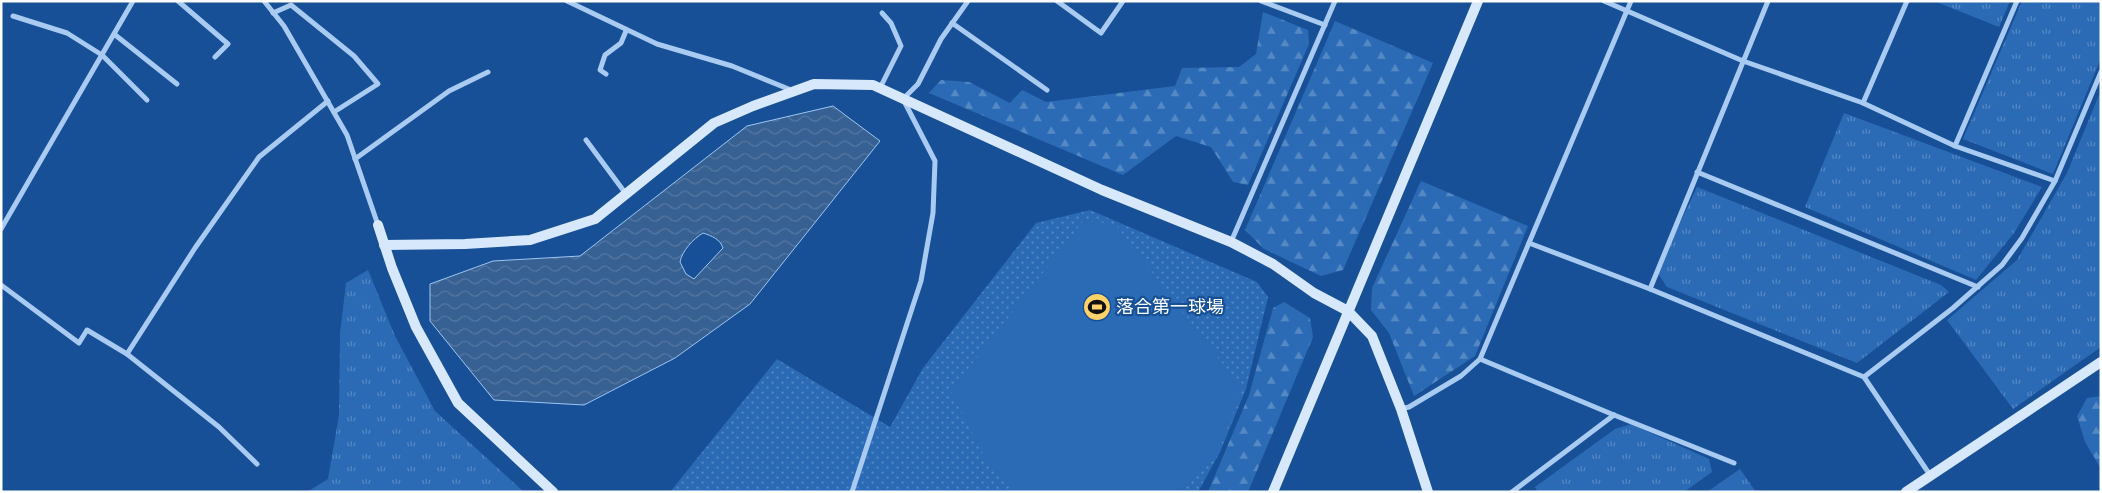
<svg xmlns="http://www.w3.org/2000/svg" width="2102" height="493" viewBox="0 0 2102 493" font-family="'Roboto Condensed','Noto Sans JP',sans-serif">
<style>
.grass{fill:url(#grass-tufts)}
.forest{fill:url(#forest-firs)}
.park{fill:url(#park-dots)}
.garden{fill:#2b6bb5}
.water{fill:url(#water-waves);stroke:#9cc6f3;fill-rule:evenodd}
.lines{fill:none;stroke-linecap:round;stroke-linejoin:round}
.street{stroke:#a9cbf1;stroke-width:5}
.secondary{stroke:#d8e8fc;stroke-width:10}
.labels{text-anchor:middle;stroke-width:4.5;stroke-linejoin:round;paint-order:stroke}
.poi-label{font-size:18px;fill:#fff;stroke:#175096;text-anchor:start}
</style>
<defs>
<pattern id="grass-tufts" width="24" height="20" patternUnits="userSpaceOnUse" patternTransform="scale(1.25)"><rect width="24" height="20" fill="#2b6bb5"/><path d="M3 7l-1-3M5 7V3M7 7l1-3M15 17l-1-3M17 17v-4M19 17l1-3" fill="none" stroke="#5589c4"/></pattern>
<pattern id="forest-firs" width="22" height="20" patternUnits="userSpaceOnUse" patternTransform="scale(1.25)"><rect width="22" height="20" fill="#2b6bb5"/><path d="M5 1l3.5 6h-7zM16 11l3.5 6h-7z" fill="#5589c4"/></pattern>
<pattern id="park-dots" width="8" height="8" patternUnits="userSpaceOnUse" patternTransform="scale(1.25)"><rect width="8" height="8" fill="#2b6bb5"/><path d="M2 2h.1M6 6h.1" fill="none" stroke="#5589c4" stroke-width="1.8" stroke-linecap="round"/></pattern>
<pattern id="water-waves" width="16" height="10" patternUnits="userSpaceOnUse" patternTransform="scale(1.25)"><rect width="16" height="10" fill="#376093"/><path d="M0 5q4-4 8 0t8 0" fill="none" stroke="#5578a3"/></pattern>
</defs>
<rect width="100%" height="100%" fill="#175096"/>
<g class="grass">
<path d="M1934 1H2010L1999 27Z"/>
<path d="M2022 1H2101V58L2053 174 1963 139Z"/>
<path d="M2101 90V347L2013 409 1947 320 2017 260 2067 173Z"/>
<path d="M1844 113 2042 187 2014 233 1976 280 1805 207Z"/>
<path d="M1697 187 1941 285 1949 292 1857 363 1667 287 1657 272Z"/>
<path d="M368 270 395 336 435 411 524 492H307L328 479 339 415 340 334 346 283Z"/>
<path d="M1631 424 1709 459 1712 472 1684 492H1538L1535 487 1615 429Z"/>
<path d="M1740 469 1756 492H1707Z"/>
</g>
<g class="forest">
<path d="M1263 12 1308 30 1309 44 1248 185 1233 182 1211 147 1176 136 1123 175 929 93 941 80 969 82 1010 103 1022 90 1046 102 1175 86 1182 68 1239 67 1256 54Z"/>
<path d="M1335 21 1433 63 1343 270 1321 276 1264 249 1245 230Z"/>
<path d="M1421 181 1528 226 1475 356 1414 396 1389 333 1371 310 1372 288Z"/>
<path d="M1284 302 1310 318 1313 337 1248 492H1208L1249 395 1273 308Z"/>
<path d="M2101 396V469L2085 442 2077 416 2087 398Z"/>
</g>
<path class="park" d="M1090 210 1257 282 1268 297 1246 389 1220 452 1198 492H670L777 359 890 427 923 368 1036 223Z"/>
<path class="garden" d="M1083 221 1115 224 1242 389 1221 445 1180 492H1015L990 468 951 391Z"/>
<path class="water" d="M833 106 880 141 750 304 675 358 584 405 494 400 430 321V284L493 261 580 256 747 126ZM703 233C712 236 720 239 723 248L694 279 686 274 680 262C682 251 693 239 703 233Z"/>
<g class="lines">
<g class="street">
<path d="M178 1 228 44 215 57"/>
<path d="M264 1 284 26 347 135 378 225"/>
<path d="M567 1 657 44 732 66 791 90"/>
<path d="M1057 1 1101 33 1123 1"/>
<path d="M1261 1 1325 25"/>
<path d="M1604 1 1743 61 1863 103 1955 146 2055 181"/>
<path d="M273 13 291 5 354 56 378 84 334 112"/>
<path d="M13 16 67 33 102 55 147 100"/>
<path d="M952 23 1047 90"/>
<path d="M114 34 177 84"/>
<path d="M606 74 600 70 605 55 621 43 626 31"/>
<path d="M880 88 901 46 891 23 882 13"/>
<path d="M1863 103 1907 1"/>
<path d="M586 140 626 194"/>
<path d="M1955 146 2017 1"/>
<path d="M355 159 449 91 488 72"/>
<path d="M1697 172 1978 287"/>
<path d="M1 229 133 1"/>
<path d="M1231 242 1335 1"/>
<path d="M1529 243 1650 289 1864 377 1930 475"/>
<path d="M1 285 79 343 87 330 127 354 195 248 259 157 328 101"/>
<path d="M1650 289 1768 1"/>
<path d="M127 354 219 427 257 464"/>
<path d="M1480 359 1614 415 1734 463"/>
<path d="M1864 377 1953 308 2002 265 2022 238 2055 181 2101 72"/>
<path d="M1401 409 1409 407 1461 376 1480 359 1631 1"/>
<path d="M852 492 921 281 933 213 935 161 903 99 918 84 941 39 968 1"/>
<path d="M1512 492 1614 415"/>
</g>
<g class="secondary">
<path d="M378 225 392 268 416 327 458 403 553 492"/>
<path d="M384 245 465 244 530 240 595 219 714 123 753 106 814 84 873 85 1102 190 1231 242 1273 264 1314 293 1348 311 1372 336 1401 409 1428 492"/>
<path d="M1273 492 1478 1"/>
<path d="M1906 492 2101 362"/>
</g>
</g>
<defs>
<g id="stadium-disc" transform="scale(1.4375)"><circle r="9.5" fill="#ffd269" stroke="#175096"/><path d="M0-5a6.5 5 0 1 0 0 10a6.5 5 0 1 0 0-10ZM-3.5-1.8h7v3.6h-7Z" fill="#111"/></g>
</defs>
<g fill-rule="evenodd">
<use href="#stadium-disc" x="1097" y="307"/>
</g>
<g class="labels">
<g class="poi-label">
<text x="1116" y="313">落合第一球場</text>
</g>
</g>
<rect width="2102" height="493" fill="none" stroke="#ffffff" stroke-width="5"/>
</svg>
